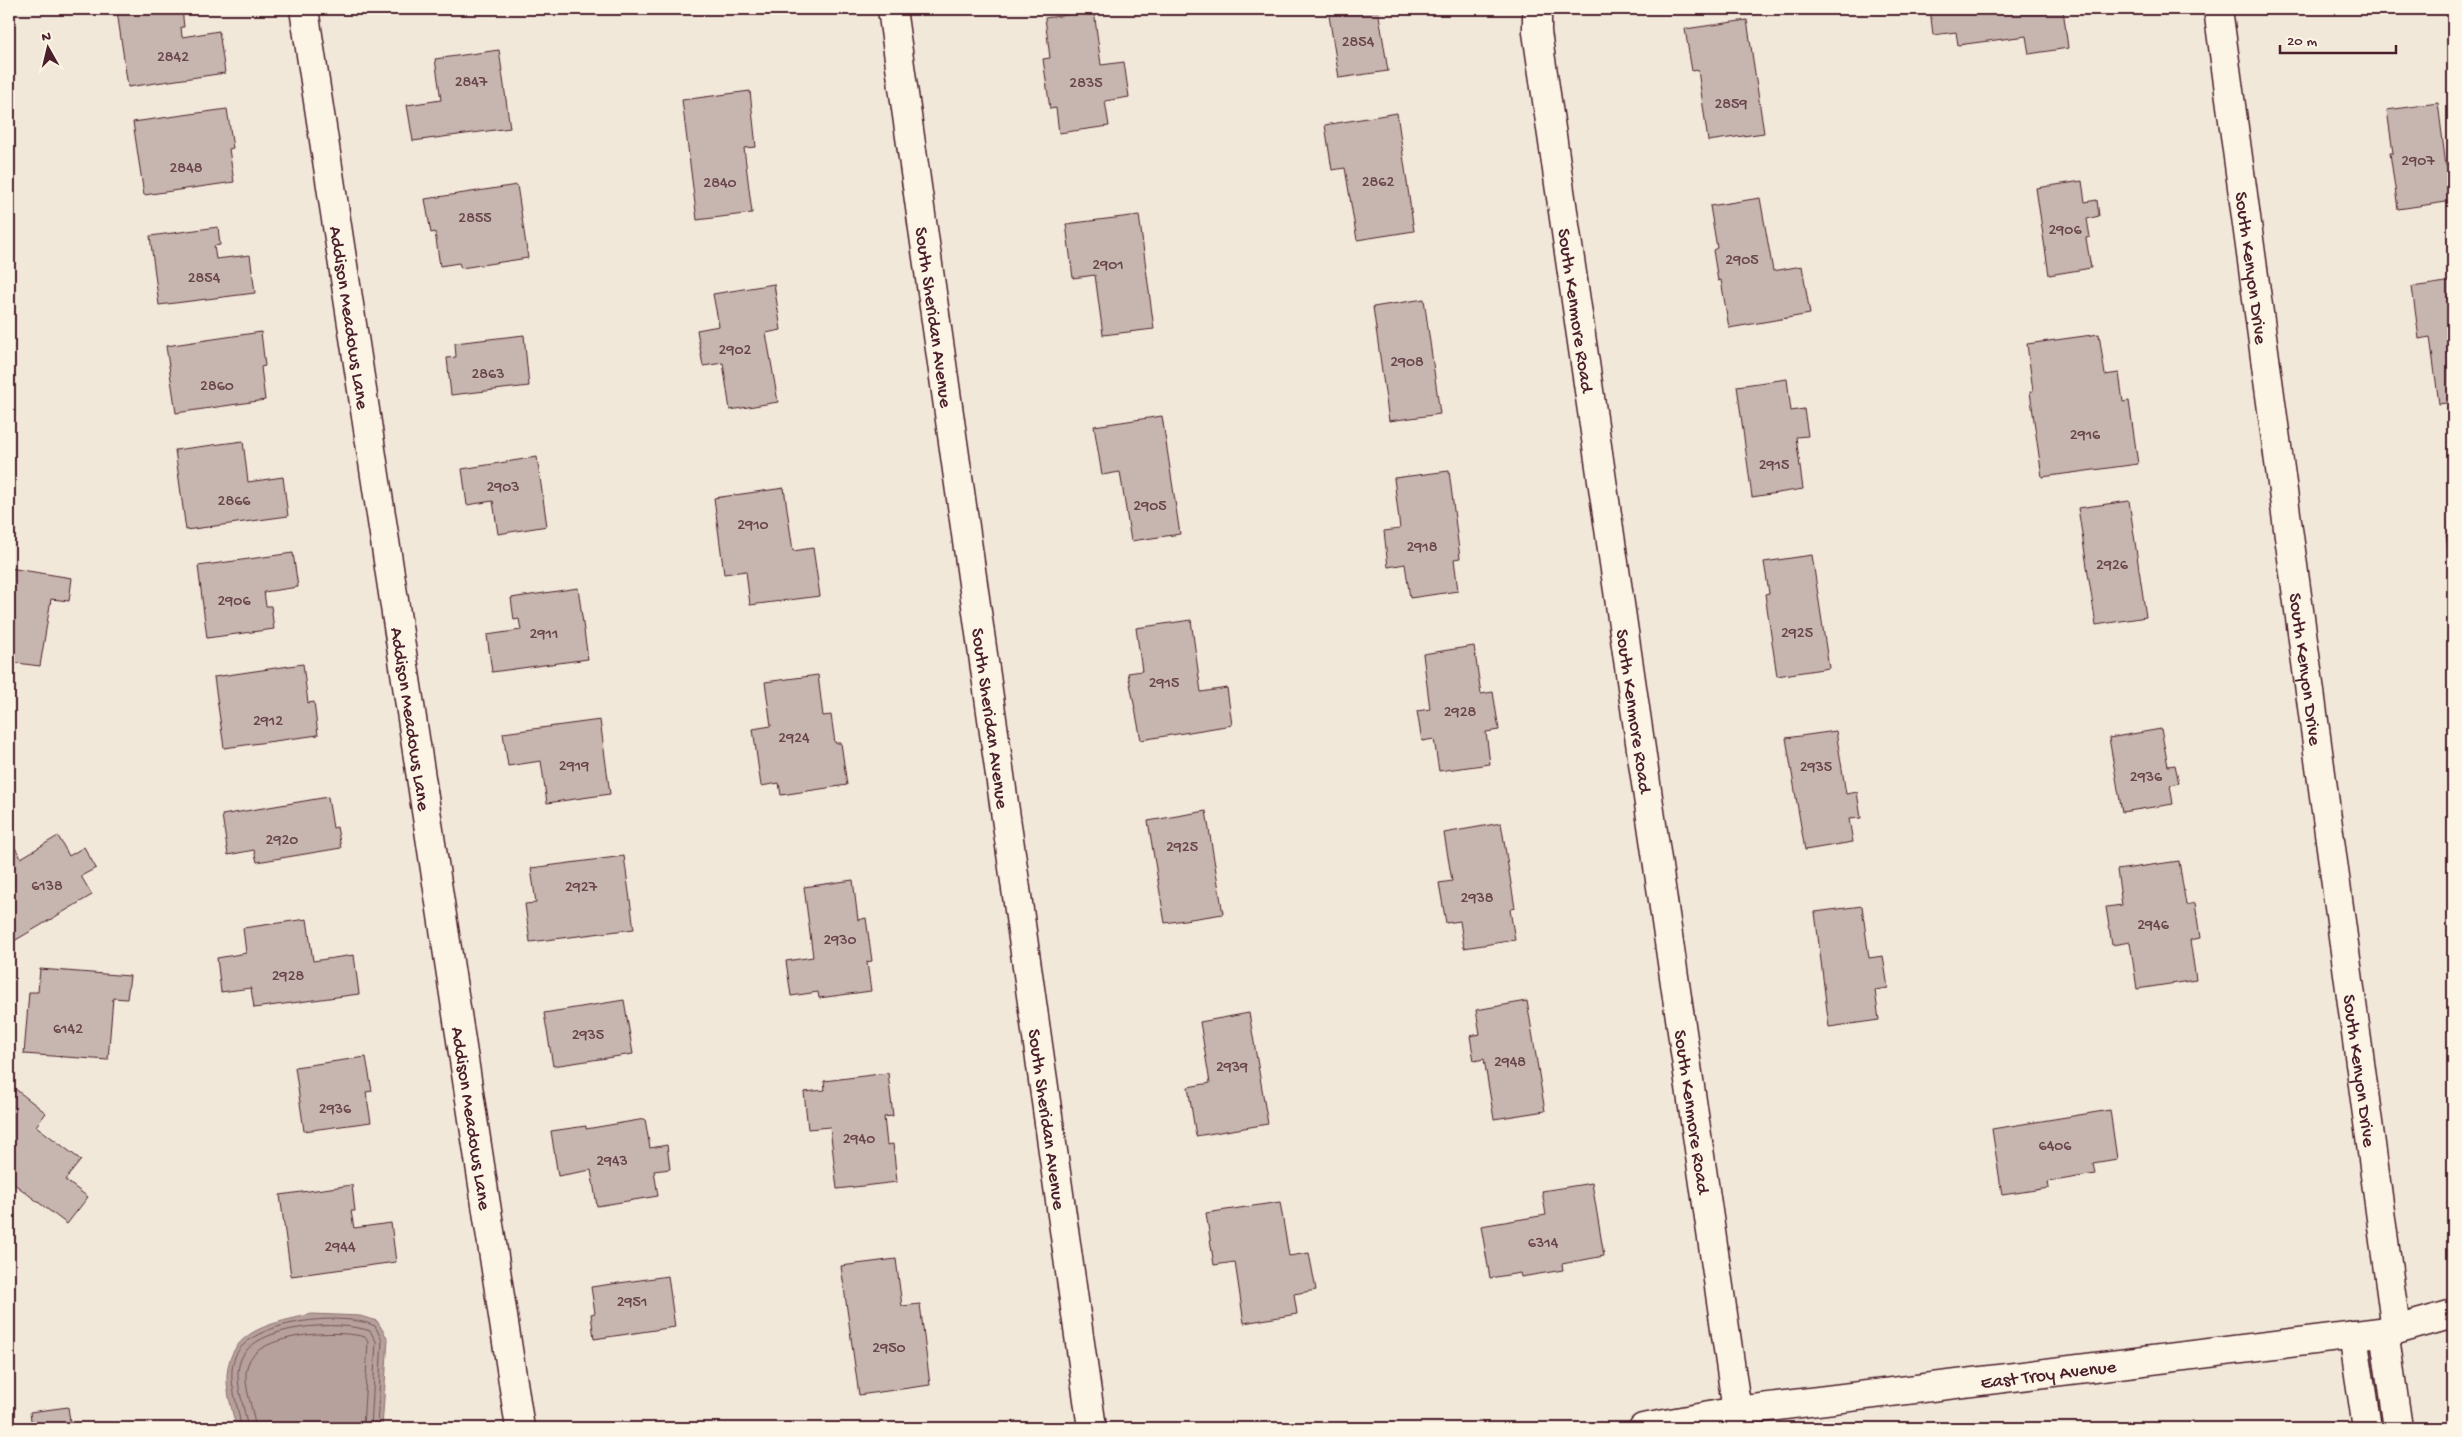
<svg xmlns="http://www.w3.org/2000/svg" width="2462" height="1437" viewBox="0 0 2462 1437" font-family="'Gochi Hand',sans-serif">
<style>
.water{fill:#b6a19c;stroke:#8b6d6f}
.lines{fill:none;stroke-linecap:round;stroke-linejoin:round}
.shore{stroke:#755358;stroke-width:1}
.building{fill:#c7b6af;stroke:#4a1f2b}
.street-casing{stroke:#4a1f2b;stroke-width:31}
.secondary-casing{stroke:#4a1f2b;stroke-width:31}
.street{stroke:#fcf5e5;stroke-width:28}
.secondary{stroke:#fcf5e5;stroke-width:28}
.labels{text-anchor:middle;stroke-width:4.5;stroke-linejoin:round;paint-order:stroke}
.number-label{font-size:16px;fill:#69454c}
.street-label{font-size:19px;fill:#4a1f2b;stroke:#fcf5e5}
</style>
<rect width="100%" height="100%" fill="#f1e8da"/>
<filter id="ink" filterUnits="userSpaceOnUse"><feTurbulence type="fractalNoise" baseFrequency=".02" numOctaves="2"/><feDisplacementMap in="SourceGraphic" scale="10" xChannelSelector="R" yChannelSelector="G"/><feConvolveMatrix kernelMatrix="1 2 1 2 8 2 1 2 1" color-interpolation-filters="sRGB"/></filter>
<g filter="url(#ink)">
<path class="water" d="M312 1314 360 1316 377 1321 388 1339 382 1428H236C233 1412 226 1392 227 1375 230 1328 275 1323 312 1314Z"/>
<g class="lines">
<g class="shore">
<path d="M241 1428C239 1405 226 1380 235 1357 249 1320 344 1311 375 1326L382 1340 377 1428"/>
<path d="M247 1428C246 1407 232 1381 241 1359 255 1324 340 1320 370 1331L376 1341 371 1428"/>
<path d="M255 1428C254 1407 241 1384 248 1364 257 1333 339 1329 365 1337L368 1342 363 1428"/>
</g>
</g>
<g class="building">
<path d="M135 9H182L184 27H181L182 37 219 31 225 73 128 87 117 11Z"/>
<path d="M679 9H721L680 14Z"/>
<path d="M1328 9H1378L1388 71 1339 78Z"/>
<path d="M1930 9H2063L2068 48 2029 54 2026 36 1958 45 1956 32 1933 35Z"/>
<path d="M1094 11 1101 65 1124 62 1129 97 1105 101 1109 126 1059 133 1056 108 1050 109 1043 59 1050 58 1045 18Z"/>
<path d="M1747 20 1764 133 1708 141 1698 70 1692 71 1685 29Z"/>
<path d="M499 50 510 128 413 141 407 105 441 100 435 59Z"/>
<path d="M750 91 756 147 744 148 752 213 697 220 682 100Z"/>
<path d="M2438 103 2446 166 2453 165V201L2398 209 2390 153H2393L2387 110Z"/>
<path d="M227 109 233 148 229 149 234 182 144 195 133 122Z"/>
<path d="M1397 113 1414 231 1357 240 1345 168 1332 170 1325 125Z"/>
<path d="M2082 181 2085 202 2097 200 2099 216 2087 219 2090 237 2086 238 2091 268 2049 275 2036 188Z"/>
<path d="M517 185 528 258 461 268 459 263 440 266 435 232 431 233 425 199Z"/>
<path d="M1760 198 1773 271 1802 266 1810 314 1729 328 1721 280 1718 281 1713 250 1717 248 1710 206Z"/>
<path d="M1139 215 1154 329 1103 335 1095 275 1073 278 1066 224Z"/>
<path d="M218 227 220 245 214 246 216 259 250 255 255 293 159 305 150 236Z"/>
<path d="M2453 281V402L2439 404 2430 337 2419 339 2412 287Z"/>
<path d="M774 284 781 330 766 333 778 402 730 410 723 363 703 366 697 330 719 326 713 294Z"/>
<path d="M1424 299 1440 414 1389 421 1373 307Z"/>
<path d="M261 332 265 366 261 367 265 400 176 413 166 346Z"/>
<path d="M2099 334 2105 375 2119 373 2123 402 2129 401 2138 464 2042 477 2030 392 2033 391 2027 344Z"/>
<path d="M524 335 529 386 451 395 447 358 456 357 455 343Z"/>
<path d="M9 373 14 406 9 407Z"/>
<path d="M1787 379 1791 411 1804 409 1808 436 1796 437 1803 489 1752 497 1737 386Z"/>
<path d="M1162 416 1180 534 1131 541 1120 472 1102 475 1094 426Z"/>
<path d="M243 441 248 482 283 477 288 516 186 530 175 450Z"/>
<path d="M537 457 547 526 498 534 493 501 467 505 462 469Z"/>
<path d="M1449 471 1460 558 1454 559 1458 591 1410 598 1405 564 1388 567 1384 531 1400 529 1394 478Z"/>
<path d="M9 481 12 517H9Z"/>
<path d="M784 488 793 551 813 548 820 596 750 605 746 571 724 574 714 498Z"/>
<path d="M2129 501 2146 617 2096 625 2078 508Z"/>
<path d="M2453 534V580L2446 535Z"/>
<path d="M293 553 298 587 264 592 266 606H271L274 629 207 638 198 566Z"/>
<path d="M1812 555 1829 668 1777 676 1765 594 1769 593 1764 562Z"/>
<path d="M9 568 72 578 69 601 51 599 40 666 9 662Z"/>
<path d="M578 588 588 659 492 672 487 635 521 630 519 619 514 620 511 598Z"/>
<path d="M1191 620 1201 692 1227 688 1232 725 1141 740 1128 673 1142 671 1136 628Z"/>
<path d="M1474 646 1481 694 1493 692 1499 730 1486 732 1490 764 1439 771 1434 739 1422 741 1417 711 1430 709 1423 654Z"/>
<path d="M303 664 308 703 314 702 318 735 224 748 214 677Z"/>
<path d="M818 675 823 716 831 715 835 743H841L847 785 781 795 779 783 761 786 753 729 771 726 765 682Z"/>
<path d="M600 720 610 794 547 803 541 761 508 766 503 733Z"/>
<path d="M2161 729 2168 766 2175 765 2179 783 2170 785 2173 804 2122 812 2109 738Z"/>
<path d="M1836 731 1846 794 1857 792 1861 818 1849 819 1853 842 1805 850 1786 738Z"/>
<path d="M328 797 333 828 337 827 341 848 257 862 254 850 228 855 222 815Z"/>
<path d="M1206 811 1223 914 1165 923 1148 821Z"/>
<path d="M1501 823 1515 908 1510 910 1515 940 1464 948 1460 921 1446 923 1439 883 1452 881 1444 833Z"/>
<path d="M58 836 69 856 84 847 96 868 81 876 92 895 9 944V900L12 898 9 892V849L14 846 21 858Z"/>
<path d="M624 856 634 929 530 942 525 904 536 903 531 868Z"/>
<path d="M2179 861 2186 905 2195 903 2200 938 2190 940 2196 980 2137 989 2130 942 2112 945 2106 907 2122 905 2117 870Z"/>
<path d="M853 880 858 920 866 918 872 961 867 962 871 991 819 998 818 992 791 996 786 961 813 957 804 887Z"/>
<path d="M1862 906 1869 958 1883 956 1888 988 1875 990 1879 1020 1829 1027 1815 912Z"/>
<path d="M307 919 313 961 354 955 359 994 254 1008 251 988 221 992 217 958 246 953 243 928Z"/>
<path d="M40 969 130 976 127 999 113 998 108 1060 24 1054 29 992H38Z"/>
<path d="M624 1000 633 1054 553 1066 544 1013Z"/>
<path d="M1527 1001 1545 1111 1494 1119 1484 1059 1474 1061 1470 1036 1480 1034 1476 1010Z"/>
<path d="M1249 1013 1268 1124 1196 1136 1188 1087 1210 1083 1200 1022Z"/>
<path d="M366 1057 372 1091 366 1092 371 1122 304 1131 295 1067Z"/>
<path d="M888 1073 893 1116 884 1117 887 1145 893 1144 897 1182 837 1189 830 1127 808 1129 804 1092 825 1090 824 1081Z"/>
<path d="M9 1084 46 1113 36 1126 81 1160 65 1180 88 1197 67 1224 9 1180Z"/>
<path d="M2110 1110 2117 1159 2093 1163 2095 1174 2048 1182 2049 1188 2002 1195 1992 1129Z"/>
<path d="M645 1119 650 1148 667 1145 670 1169 654 1171 658 1196 597 1206 591 1170 558 1176 551 1131 586 1126V1129Z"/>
<path d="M1592 1183 1604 1256 1562 1264 1563 1270 1521 1277 1520 1273 1490 1278 1481 1226 1546 1215 1542 1191Z"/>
<path d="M352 1185 355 1211H351L354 1228 391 1223 396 1262 291 1276 280 1195Z"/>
<path d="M1280 1202 1289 1256 1309 1253 1316 1290 1294 1294 1297 1314 1244 1323 1235 1262 1214 1265 1206 1213Z"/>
<path d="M896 1259 902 1306 920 1304 930 1385 859 1395 841 1266Z"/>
<path d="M668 1276 675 1327 594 1339 591 1314 595 1313 591 1287Z"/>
<path d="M68 1407 71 1428H32L30 1412Z"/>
</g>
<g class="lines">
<g class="street-casing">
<g id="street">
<path id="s1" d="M304 9 520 1428"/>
<path id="s2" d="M1537 9V32L1737 1411"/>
<path id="s3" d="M2218 9 2396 1330"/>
<path d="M2384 1331 2398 1428"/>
<path d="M2353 1335 2367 1428"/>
</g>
</g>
<g class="secondary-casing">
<g id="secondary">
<path id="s4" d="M892 9 1092 1428"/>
<path id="s5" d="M1643 1428 1737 1411 2396 1330 2453 1314"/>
</g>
</g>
<use href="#street" class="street"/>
<use href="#secondary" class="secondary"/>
</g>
</g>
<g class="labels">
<g class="number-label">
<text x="1358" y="46">2854</text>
<text x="173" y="61">2842</text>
<text x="471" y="86">2847</text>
<text x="1086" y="87">2835</text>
<text x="1731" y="108">2859</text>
<text x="2418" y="165">2907</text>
<text x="186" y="172">2848</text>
<text x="1378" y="186">2862</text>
<text x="720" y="187">2840</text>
<text x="475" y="222">2855</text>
<text x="2065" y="234">2906</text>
<text x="1742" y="264">2905</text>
<text x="1108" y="269">2901</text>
<text x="204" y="282">2854</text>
<text x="735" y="354">2902</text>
<text x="1407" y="366">2908</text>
<text x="488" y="378">2863</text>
<text x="217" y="390">2860</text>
<text x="2085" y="439">2916</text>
<text x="1774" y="469">2915</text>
<text x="503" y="491">2903</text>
<text x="234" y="505">2866</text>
<text x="1150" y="510">2905</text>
<text x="753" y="529">2910</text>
<text x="1422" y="551">2918</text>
<text x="2112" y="569">2926</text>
<text x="234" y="605">2906</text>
<text x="1797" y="637">2925</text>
<text x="544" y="638">2911</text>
<text x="1164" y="687">2915</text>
<text x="1460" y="716">2928</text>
<text x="268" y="725">2912</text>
<text x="794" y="742">2924</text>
<text x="574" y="770">2919</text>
<text x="1816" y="771">2935</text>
<text x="2146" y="781">2936</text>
<text x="282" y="844">2920</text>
<text x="1182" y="851">2925</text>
<text x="47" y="890">6138</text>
<text x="581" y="891">2927</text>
<text x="1477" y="902">2938</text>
<text x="2153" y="929">2946</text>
<text x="840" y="944">2930</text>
<text x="288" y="980">2928</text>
<text x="68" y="1033">6142</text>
<text x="588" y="1039">2935</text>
<text x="1510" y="1066">2948</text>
<text x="1232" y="1071">2939</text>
<text x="335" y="1113">2936</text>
<text x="859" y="1143">2940</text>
<text x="2055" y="1150">6406</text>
<text x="612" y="1165">2943</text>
<text x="1543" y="1247">6314</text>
<text x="340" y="1251">2944</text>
<text x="632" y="1306">2951</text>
<text x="889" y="1352">2950</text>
</g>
<g class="street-label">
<text dy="7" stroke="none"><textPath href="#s3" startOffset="261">South Kenyon Drive</textPath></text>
<text dy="7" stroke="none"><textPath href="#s2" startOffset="304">South Kenmore Road</textPath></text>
<text dy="7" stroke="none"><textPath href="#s4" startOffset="311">South Sheridan Avenue</textPath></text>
<text dy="7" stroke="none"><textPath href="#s1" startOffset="312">Addison Meadows Lane</textPath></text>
<text dy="7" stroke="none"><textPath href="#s3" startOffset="666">South Kenyon Drive</textPath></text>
<text dy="7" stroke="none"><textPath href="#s2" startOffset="709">South Kenmore Road</textPath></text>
<text dy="7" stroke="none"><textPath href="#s1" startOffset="718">Addison Meadows Lane</textPath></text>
<text dy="7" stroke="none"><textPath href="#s4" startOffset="716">South Sheridan Avenue</textPath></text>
<text dy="7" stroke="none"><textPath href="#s3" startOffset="1071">South Kenyon Drive</textPath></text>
<text dy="7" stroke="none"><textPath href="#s2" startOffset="1114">South Kenmore Road</textPath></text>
<text dy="7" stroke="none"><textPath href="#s1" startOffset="1122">Addison Meadows Lane</textPath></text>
<text dy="7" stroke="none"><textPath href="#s4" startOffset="1121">South Sheridan Avenue</textPath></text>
<text dy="7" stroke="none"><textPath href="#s5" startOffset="409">East Troy Avenue</textPath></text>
</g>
</g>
<rect width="2462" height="1437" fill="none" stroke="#fcf5e5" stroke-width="30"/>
<rect x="15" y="15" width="2432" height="1407" fill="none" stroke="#4a1f2b" stroke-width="2" filter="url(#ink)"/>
<g transform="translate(48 48) rotate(352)" stroke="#fcf5e5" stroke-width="4" paint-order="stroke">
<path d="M0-4L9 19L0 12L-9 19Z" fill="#4a1f2b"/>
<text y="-8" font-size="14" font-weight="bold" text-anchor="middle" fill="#4a1f2b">N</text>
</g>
<path d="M2280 45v8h116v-8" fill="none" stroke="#4a1f2b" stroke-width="2.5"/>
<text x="2287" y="45" font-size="15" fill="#4a1f2b" stroke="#fcf5e5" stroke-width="4" paint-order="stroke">20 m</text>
</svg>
